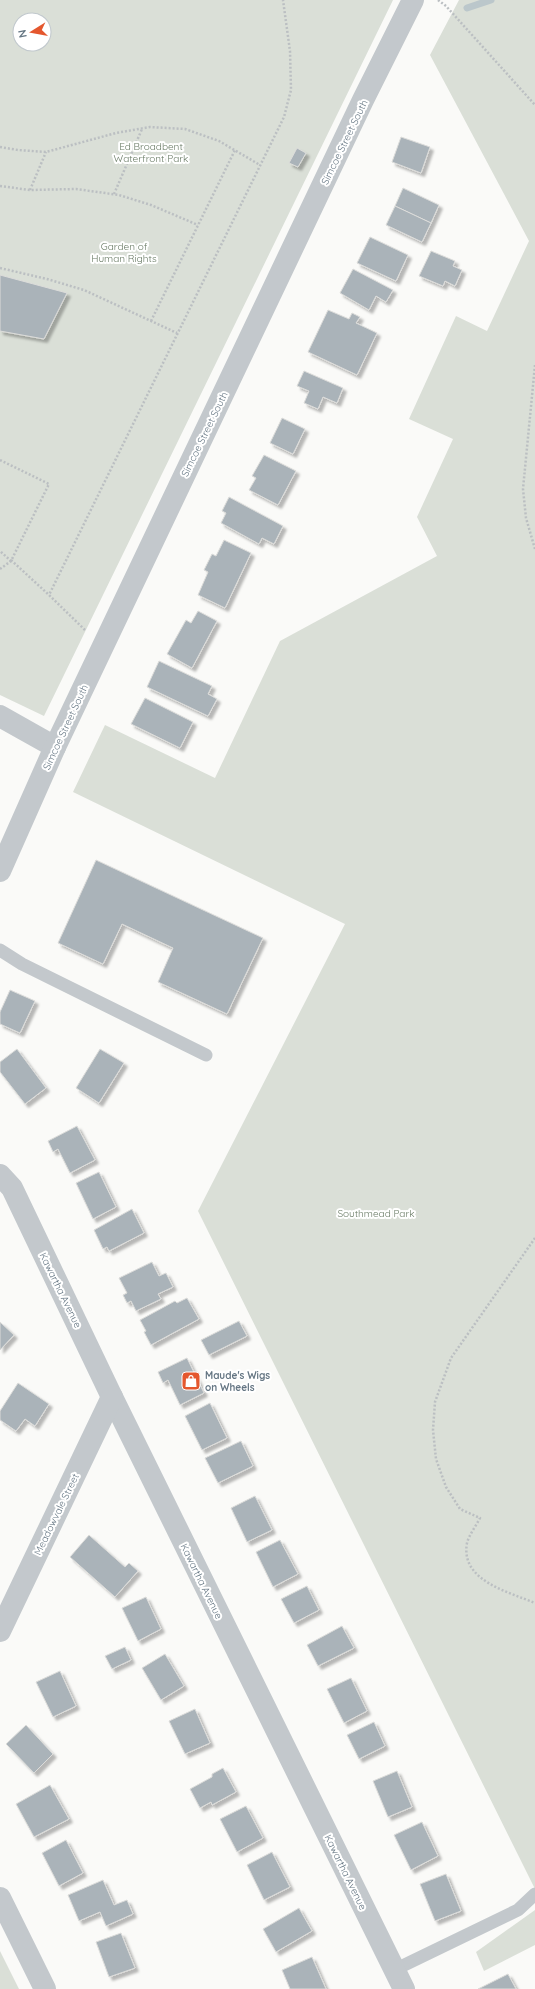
<svg xmlns="http://www.w3.org/2000/svg" width="535" height="1989" viewBox="0 0 535 1989" font-family="Quicksand,sans-serif">
<style>
.green{fill:#dadfd7;fill-rule:evenodd}
.lines{fill:none;stroke-linecap:round;stroke-linejoin:round}
.stream{stroke:#bbc7cb;stroke-width:7}
.building{fill:#aab3b9;stroke:#dcdcda;filter:url(#shadow)}
.path{stroke:#bbbfc2;stroke-width:2.5;stroke-dasharray:2 2;stroke-linecap:butt}
.service{stroke:#c3c8cc;stroke-width:13}
.minor{stroke:#c3c8cc;stroke-width:22}
.tertiary{stroke:#c3c8cc;stroke-width:22}
.labels{text-anchor:middle;stroke-width:4;stroke-linejoin:round;paint-order:stroke}
.street-label{font-size:10px;fill:#657683;stroke:#fff}
.park-label{font-size:10px;fill:#687a64;stroke:#fff}
.poi-label{font-size:10px;font-weight:bold;fill:#657683;stroke:#fff;text-anchor:start}
</style>
<defs>
<filter id="shadow"><feDropShadow dx="3.5" dy="3.5" stdDeviation="1" flood-color="#0004"/></filter>
</defs>
<rect width="100%" height="100%" fill="#fafaf8"/>
<g class="green">
<path d="M0 0H393L44 716 0 695ZM20 20H44V44H20Z"/>
<path d="M459 0H535V1889L198 1211 345 924 73 792 105 725 215 778 280 641 437 556 417 517 453 439 409 419 456 316 487 331 529 241 430 55Z"/>
<path d="M535 1910V1945L484 1971 476 1952Z"/>
<path d="M0 1951 19 1989H0Z"/>
</g>
<g class="lines">
<path class="stream" d="M467 8 491 0"/>
</g>
<g class="building">
<path d="M401 137 430 147 421 173 392 162Z"/>
<path d="M297 148 306 153 298 167 289 163Z"/>
<path d="M403 188 439 205 431 223 395 206Z"/>
<path d="M395 206 431 223 422 242 386 225Z"/>
<path d="M370 237 408 255 396 281 357 263Z"/>
<path d="M431 251 455 261 453 266 462 270 455 286 445 281 443 286 419 276Z"/>
<path d="M353 269 393 290 386 302 376 296 369 310 340 293Z"/>
<path d="M0 275 67 293 44 339 0 331Z"/>
<path d="M328 310 349 319 352 313 360 317 356 323 377 333 357 375 308 352Z"/>
<path d="M304 371 343 388 337 403 323 397 318 409 304 403 309 391 297 386Z"/>
<path d="M282 418 305 429 293 454 270 443Z"/>
<path d="M264 455 296 471 278 505 249 490 256 478 252 476Z"/>
<path d="M229 497 283 526 274 544 262 538 259 544 221 523 226 513 222 511Z"/>
<path d="M224 540 251 553 225 608 198 595 208 572 204 570 212 554 216 556Z"/>
<path d="M198 611 217 621 192 668 167 654 186 620 191 623Z"/>
<path d="M159 661 212 686 208 694 217 699 208 716 147 687Z"/>
<path d="M145 698 193 722 180 748 131 724Z"/>
<path d="M96 860 263 938 227 1014 158 982 173 948 122 924 103 964 58 943Z"/>
<path d="M10 990 35 1001 20 1033 0 1024V1012Z"/>
<path d="M17 1049 46 1088 25 1104 0 1072V1062Z"/>
<path d="M100 1049 124 1063 99 1103 76 1088Z"/>
<path d="M77 1126 95 1160 70 1173 58 1149 53 1152 48 1141Z"/>
<path d="M99 1172 116 1207 93 1219 76 1183Z"/>
<path d="M132 1209 144 1233 109 1251 107 1247 103 1249 94 1230Z"/>
<path d="M152 1262 159 1276 166 1273 173 1287 158 1294 161 1299 136 1311 131 1301 127 1303 123 1295 127 1293 119 1278Z"/>
<path d="M187 1298 199 1319 151 1345 144 1332 146 1331 140 1320 175 1301 177 1303Z"/>
<path d="M239 1321 247 1336 209 1355 201 1340Z"/>
<path d="M0 1322 14 1335 0 1350Z"/>
<path d="M187 1358 204 1393 180 1405 168 1380 163 1383 158 1372Z"/>
<path d="M18 1383 49 1404 35 1426 25 1419 16 1431 0 1420V1411Z"/>
<path d="M210 1403 227 1438 202 1450 185 1416Z"/>
<path d="M241 1441 253 1466 218 1483 205 1458Z"/>
<path d="M255 1496 272 1530 247 1542 231 1508Z"/>
<path d="M89 1535 125 1567 129 1563 138 1571 115 1597 70 1557Z"/>
<path d="M280 1540 298 1574 273 1587 256 1552Z"/>
<path d="M307 1586 319 1610 294 1623 281 1599Z"/>
<path d="M146 1597 161 1629 138 1641 122 1608Z"/>
<path d="M342 1626 354 1648 318 1666 307 1645Z"/>
<path d="M125 1647 131 1660 112 1669 105 1656Z"/>
<path d="M165 1654 184 1686 161 1700 142 1668Z"/>
<path d="M60 1671 76 1706 53 1717 36 1682Z"/>
<path d="M351 1678 367 1711 344 1723 327 1689Z"/>
<path d="M195 1709 210 1743 185 1754 169 1721Z"/>
<path d="M374 1722 385 1746 359 1759 347 1735Z"/>
<path d="M26 1725 53 1754 34 1773 6 1744Z"/>
<path d="M223 1768 236 1792 212 1805 211 1802 200 1808 190 1789 212 1777V1774Z"/>
<path d="M397 1771 412 1807 388 1817 373 1781Z"/>
<path d="M50 1785 69 1819 34 1837 16 1804Z"/>
<path d="M246 1806 263 1838 237 1852 220 1819Z"/>
<path d="M422 1822 438 1856 411 1870 394 1835Z"/>
<path d="M66 1840 83 1873 59 1886 42 1853Z"/>
<path d="M272 1852 290 1887 264 1900 247 1865Z"/>
<path d="M446 1874 461 1911 435 1921 420 1884Z"/>
<path d="M103 1880 114 1905 127 1900 133 1914 106 1926 100 1912 79 1921 68 1895Z"/>
<path d="M299 1908 312 1931 276 1952 263 1929Z"/>
<path d="M121 1933 135 1968 109 1977 96 1942Z"/>
<path d="M312 1957 326 1989H290L282 1970Z"/>
<path d="M508 1974 516 1989H478Z"/>
</g>
<g class="lines">
<g class="path">
<path d="M438 0 446 6 535 105"/>
<path d="M0 147 18 150 46 152 116 133 150 127 185 129 219 141 260 165"/>
<path d="M0 186 30 190 76 189 119 195 151 205 198 225"/>
<path d="M30 190 46 152"/>
<path d="M114 194 142 129"/>
<path d="M0 268 47 279 84 290 177 333"/>
<path d="M151 321 235 150"/>
<path d="M535 365 523 489 526 518 535 549"/>
<path d="M0 460 49 484 11 561 0 551"/>
<path d="M11 560 49 595"/>
<path d="M0 569 11 561"/>
<path d="M85 630 49 595 284 117 291 90 290 51 283 0"/>
<path d="M535 1238 451 1358 435 1402 433 1430 436 1459 446 1487 460 1509 480 1518C476 1526 469 1535 467 1543 460 1581 509 1592 535 1603"/>
</g>
<g class="service">
<path d="M0 950 22 964 206 1055"/>
<path d="M394 1970 518 1910 535 1894"/>
</g>
<g class="minor">
<path d="M0 1175 12 1188 112 1397 404 1989"/>
<path d="M0 1631 112 1397"/>
<path d="M0 1898 45 1989"/>
</g>
<g class="tertiary">
<path d="M0 716 55 747"/>
<path d="M0 871 55 747 363 100 413 0"/>
</g>
</g>
<defs>
<g id="shop-square" transform="scale(1)"><rect x="-9" y="-9" width="18" height="18" rx="4" fill="#e4572e" stroke="#fff"/><path d="M-5-2.5h2.3a2.7 3.5 0 0 1 5.4 0H5L5.5 6h-11ZM-1.5-2.5h3a1.5 2.3 0 0 0-3 0Z" fill="#fff"/></g>
</defs>
<g fill-rule="evenodd">
<use href="#shop-square" x="191" y="1381"/>
</g>
<g class="labels">
<g class="street-label">
<text transform="translate(344 142) rotate(-64)" y="4">Simcoe Street South</text>
<text transform="translate(204 434) rotate(-64)" y="4">Simcoe Street South</text>
<text transform="translate(65 727) rotate(-65)" y="4">Simcoe Street South</text>
<text transform="translate(61 1290) rotate(64)" y="4">Kawartha Avenue</text>
<text transform="translate(56 1514) rotate(-64)" y="4">Meadowvale Street</text>
<text transform="translate(202 1581) rotate(64)" y="4">Kawartha Avenue</text>
<text transform="translate(346 1872) rotate(64)" y="4">Kawartha Avenue</text>
</g>
<g class="park-label">
<text x="151" y="150">Ed Broadbent<tspan x="151" dy="12">Waterfront Park</tspan></text>
<text x="124" y="250">Garden of<tspan x="124" dy="12">Human Rights</tspan></text>
<text x="376" y="1217">Southmead Park</text>
</g>
<g class="poi-label">
<text x="205" y="1379">Maude's Wigs<tspan x="205" dy="12">on Wheels</tspan></text>
</g>
</g>
<g transform="translate(32 32) rotate(259)"><circle r="19" fill="#ffffff" stroke="#c1c8cd"/>
<path d="M0-3L7 15L0 10L-7 15Z" fill="#e4572e"/>
<text y="-6" font-size="11" font-weight="bold" text-anchor="middle" fill="#657683">N</text>
</g>
</svg>
